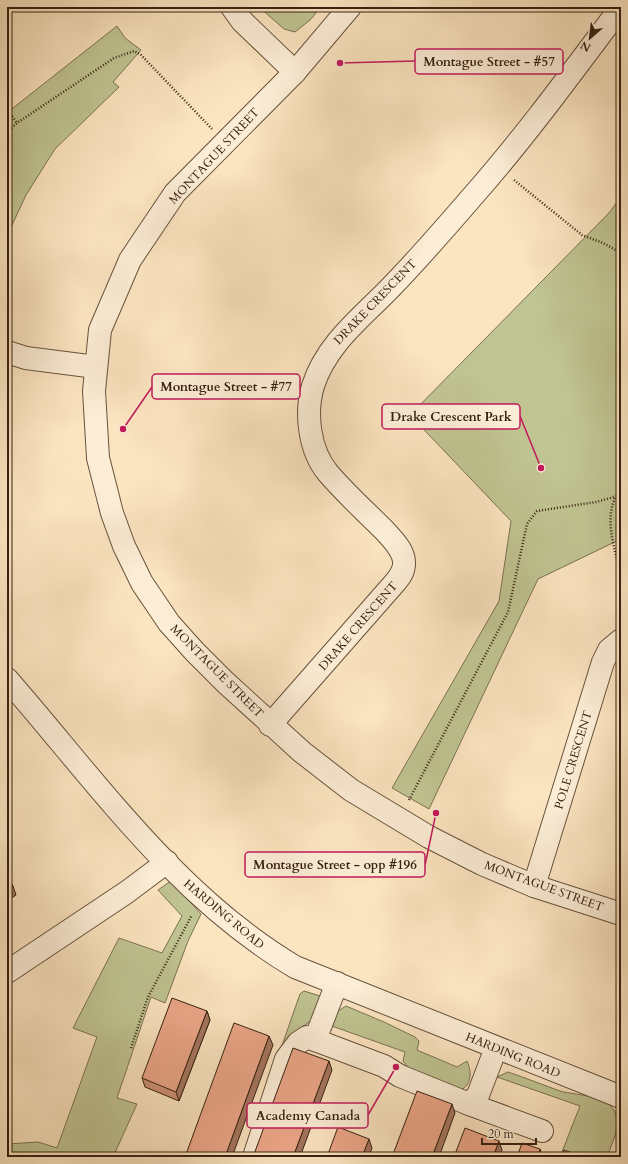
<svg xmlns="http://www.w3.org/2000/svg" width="628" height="1164" viewBox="0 0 628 1164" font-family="Cardo,serif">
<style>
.green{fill:#c0c492;stroke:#7b7251}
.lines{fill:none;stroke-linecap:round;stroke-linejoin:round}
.minor-casing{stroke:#67523c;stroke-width:24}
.path{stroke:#362110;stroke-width:2.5;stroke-dasharray:1 2;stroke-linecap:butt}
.minor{stroke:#fcedd6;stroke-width:22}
.wall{fill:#ca8e74;stroke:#362110}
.shaded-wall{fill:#a4745e;stroke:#362110}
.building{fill:#eba587;stroke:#362110}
.labels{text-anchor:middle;stroke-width:3;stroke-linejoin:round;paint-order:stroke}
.street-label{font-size:12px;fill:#362110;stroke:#fcedd6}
.leader{fill:none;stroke:#c2185b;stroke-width:1.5}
.callout-dot{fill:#c2185b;stroke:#fcedd6;stroke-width:1.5}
.callout{fill:#fcedd6;stroke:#c2185b;stroke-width:1.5}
.callout-label{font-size:13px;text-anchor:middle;font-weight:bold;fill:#362110}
</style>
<rect width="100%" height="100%" fill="#fbe4c0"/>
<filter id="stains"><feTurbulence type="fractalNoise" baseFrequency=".005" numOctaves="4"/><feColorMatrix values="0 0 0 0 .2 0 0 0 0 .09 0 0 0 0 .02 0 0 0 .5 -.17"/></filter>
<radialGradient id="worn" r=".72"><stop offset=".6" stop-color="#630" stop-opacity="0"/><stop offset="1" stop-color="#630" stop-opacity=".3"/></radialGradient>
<g class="green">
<path d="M259 7H308L316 13 310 20 295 32 284 29Z"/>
<path d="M117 26 125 38 141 50 113 82 119 87 55 149 26 195 7 236V118L13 108Z"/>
<path d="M621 197V539L538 579 429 809 392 788 499 601 511 521 410 415 609 213Z"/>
<path d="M171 881 201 914 188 941 165 1003 151 997 117 1098 137 1104 113 1157H18L7 1149V1144L38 1142 57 1148 97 1037 73 1028 119 938 162 953 182 916 158 890Z"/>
<path d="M304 991 320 996 321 1002 315 1018 302 1027 279 1054 300 994Z"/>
<path d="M346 1006 384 1022 415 1037 419 1041 417 1050 457 1067 467 1061C472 1073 472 1084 460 1091L409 1068 403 1061 405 1052 329 1025 338 1011Z"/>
<path d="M508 1072C526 1078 543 1085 560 1091 577 1096 614 1094 617 1119 619 1130 611 1146 607 1157H560L580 1106 497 1077Z"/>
</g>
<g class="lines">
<g class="minor-casing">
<g id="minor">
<path d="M232 7 242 21 295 72"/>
<path d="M350 7 295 72 175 193 130 260 100 330 94 391 98 458 112 513 124 546 142 583 169 623 195 652 225 682 302 752 351 790 429 837 482 864 534 886 621 914"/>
<path d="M7 352 26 358 96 367"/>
<path d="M7 679C96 781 177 897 295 967L621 1097"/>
<path d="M270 725 392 586C398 579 404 573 404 564 405 551 392 539 384 530 365 511 345 493 328 473 309 450 305 413 313 386 327 342 364 316 394 284 421 256 447 226 472 197 525 137 573 71 621 7"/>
<path d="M534 886 603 662 609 650 621 640"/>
<path d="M7 972 127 892 167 862"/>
<path d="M337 983 315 1040 384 1066 400 1076 469 1104 478 1095 496 1048"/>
<path d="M469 1104 542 1131"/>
<path d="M254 1157 286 1059 298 1043 307 1037 315 1040"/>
</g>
</g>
<g class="path">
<path d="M7 109 17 123"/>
<path d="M7 132 17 123 114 58 134 51 141 55 212 129"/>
<path d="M514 180 582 235 603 243 621 253"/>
<path d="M615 498C604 522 616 552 621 576"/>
<path d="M409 800 508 612 527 524 537 511 596 502 621 495"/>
<path d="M131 1048 148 997 192 915"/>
</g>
<use href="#minor" class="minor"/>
</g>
<path class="wall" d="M207 1011 210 1020 179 1101 145 1087 142 1078Z"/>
<g class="shaded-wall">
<path d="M13 886 16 895 7 901V890Z"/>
<path d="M207 1011 210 1020 179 1101 176 1092Z"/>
<path d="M269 1036 273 1045 232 1157H225Z"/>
<path d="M329 1061 332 1070 300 1157H293Z"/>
<path d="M452 1104 455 1113 439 1157H432Z"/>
<path d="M369 1139 372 1148 369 1157H362Z"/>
<path d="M499 1141 502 1150 500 1157H493Z"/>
<path d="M540 1149 543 1157H538Z"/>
</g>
<g class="building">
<path d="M7 877 13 886 7 890Z"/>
<path d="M172 998 207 1011 176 1092 142 1078Z"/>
<path d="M234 1023 269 1036 225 1157H185Z"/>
<path d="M293 1048 329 1061 293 1157H253Z"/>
<path d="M417 1091 452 1104 432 1157H392Z"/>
<path d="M338 1127 369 1139 362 1157H327Z"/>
<path d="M465 1128 499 1141 493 1157H454Z"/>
<path d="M522 1143 540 1149 538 1157H517Z"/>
<path d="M564 1150 583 1157H562Z"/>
</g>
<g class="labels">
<g class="street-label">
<text transform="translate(214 156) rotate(-47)" y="4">MONTAGUE STREET</text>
<text transform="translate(375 302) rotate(-46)" y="4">DRAKE CRESCENT</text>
<text transform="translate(358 626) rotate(-49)" y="4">DRAKE CRESCENT</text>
<text transform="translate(217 671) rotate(45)" y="4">MONTAGUE STREET</text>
<text transform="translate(573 760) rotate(-73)" y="4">POLE CRESCENT</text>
<text transform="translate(544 886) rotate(20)" y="4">MONTAGUE STREET</text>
<text transform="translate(224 914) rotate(40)" y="4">HARDING ROAD</text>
<text transform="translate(513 1055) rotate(22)" y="4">HARDING ROAD</text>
</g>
</g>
<path class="leader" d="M340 63L415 61M123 429L152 387M541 468L520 416M436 813L425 865M396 1067L368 1115"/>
<g class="callout-dot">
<circle cx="340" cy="63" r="4"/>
<circle cx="123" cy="429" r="4"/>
<circle cx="541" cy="468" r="4"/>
<circle cx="436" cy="813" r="4"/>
<circle cx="396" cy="1067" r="4"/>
</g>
<g class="callout">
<rect x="415" y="49" width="148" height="25" rx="4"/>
<rect x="152" y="374" width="148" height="25" rx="4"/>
<rect x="382" y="404" width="138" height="25" rx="4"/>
<rect x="245" y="852" width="180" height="25" rx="4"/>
<rect x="247" y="1103" width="121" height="25" rx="4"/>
</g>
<g class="callout-label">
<text x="489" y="66">Montague Street - #57</text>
<text x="226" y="391">Montague Street - #77</text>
<text x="451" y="421">Drake Crescent Park</text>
<text x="335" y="869">Montague Street - opp #196</text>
<text x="308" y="1120">Academy Canada</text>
</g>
<rect width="628" height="1164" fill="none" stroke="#fbe4c0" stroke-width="24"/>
<rect x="8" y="8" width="612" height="1148" fill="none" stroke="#362110" stroke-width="2"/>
<rect x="12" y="12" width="604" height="1140" fill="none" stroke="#362110"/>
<g transform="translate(590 38) rotate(208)" stroke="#fcedd6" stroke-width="3" paint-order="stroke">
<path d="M0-3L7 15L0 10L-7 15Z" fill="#362110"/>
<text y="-6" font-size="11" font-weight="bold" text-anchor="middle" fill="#362110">N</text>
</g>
<path d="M482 1138v6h54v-6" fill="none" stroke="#362110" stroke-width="2"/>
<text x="488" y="1138" font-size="12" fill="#362110" stroke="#fcedd6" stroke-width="3" paint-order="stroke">20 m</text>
<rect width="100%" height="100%" filter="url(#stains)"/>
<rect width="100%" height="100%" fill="url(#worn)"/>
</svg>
